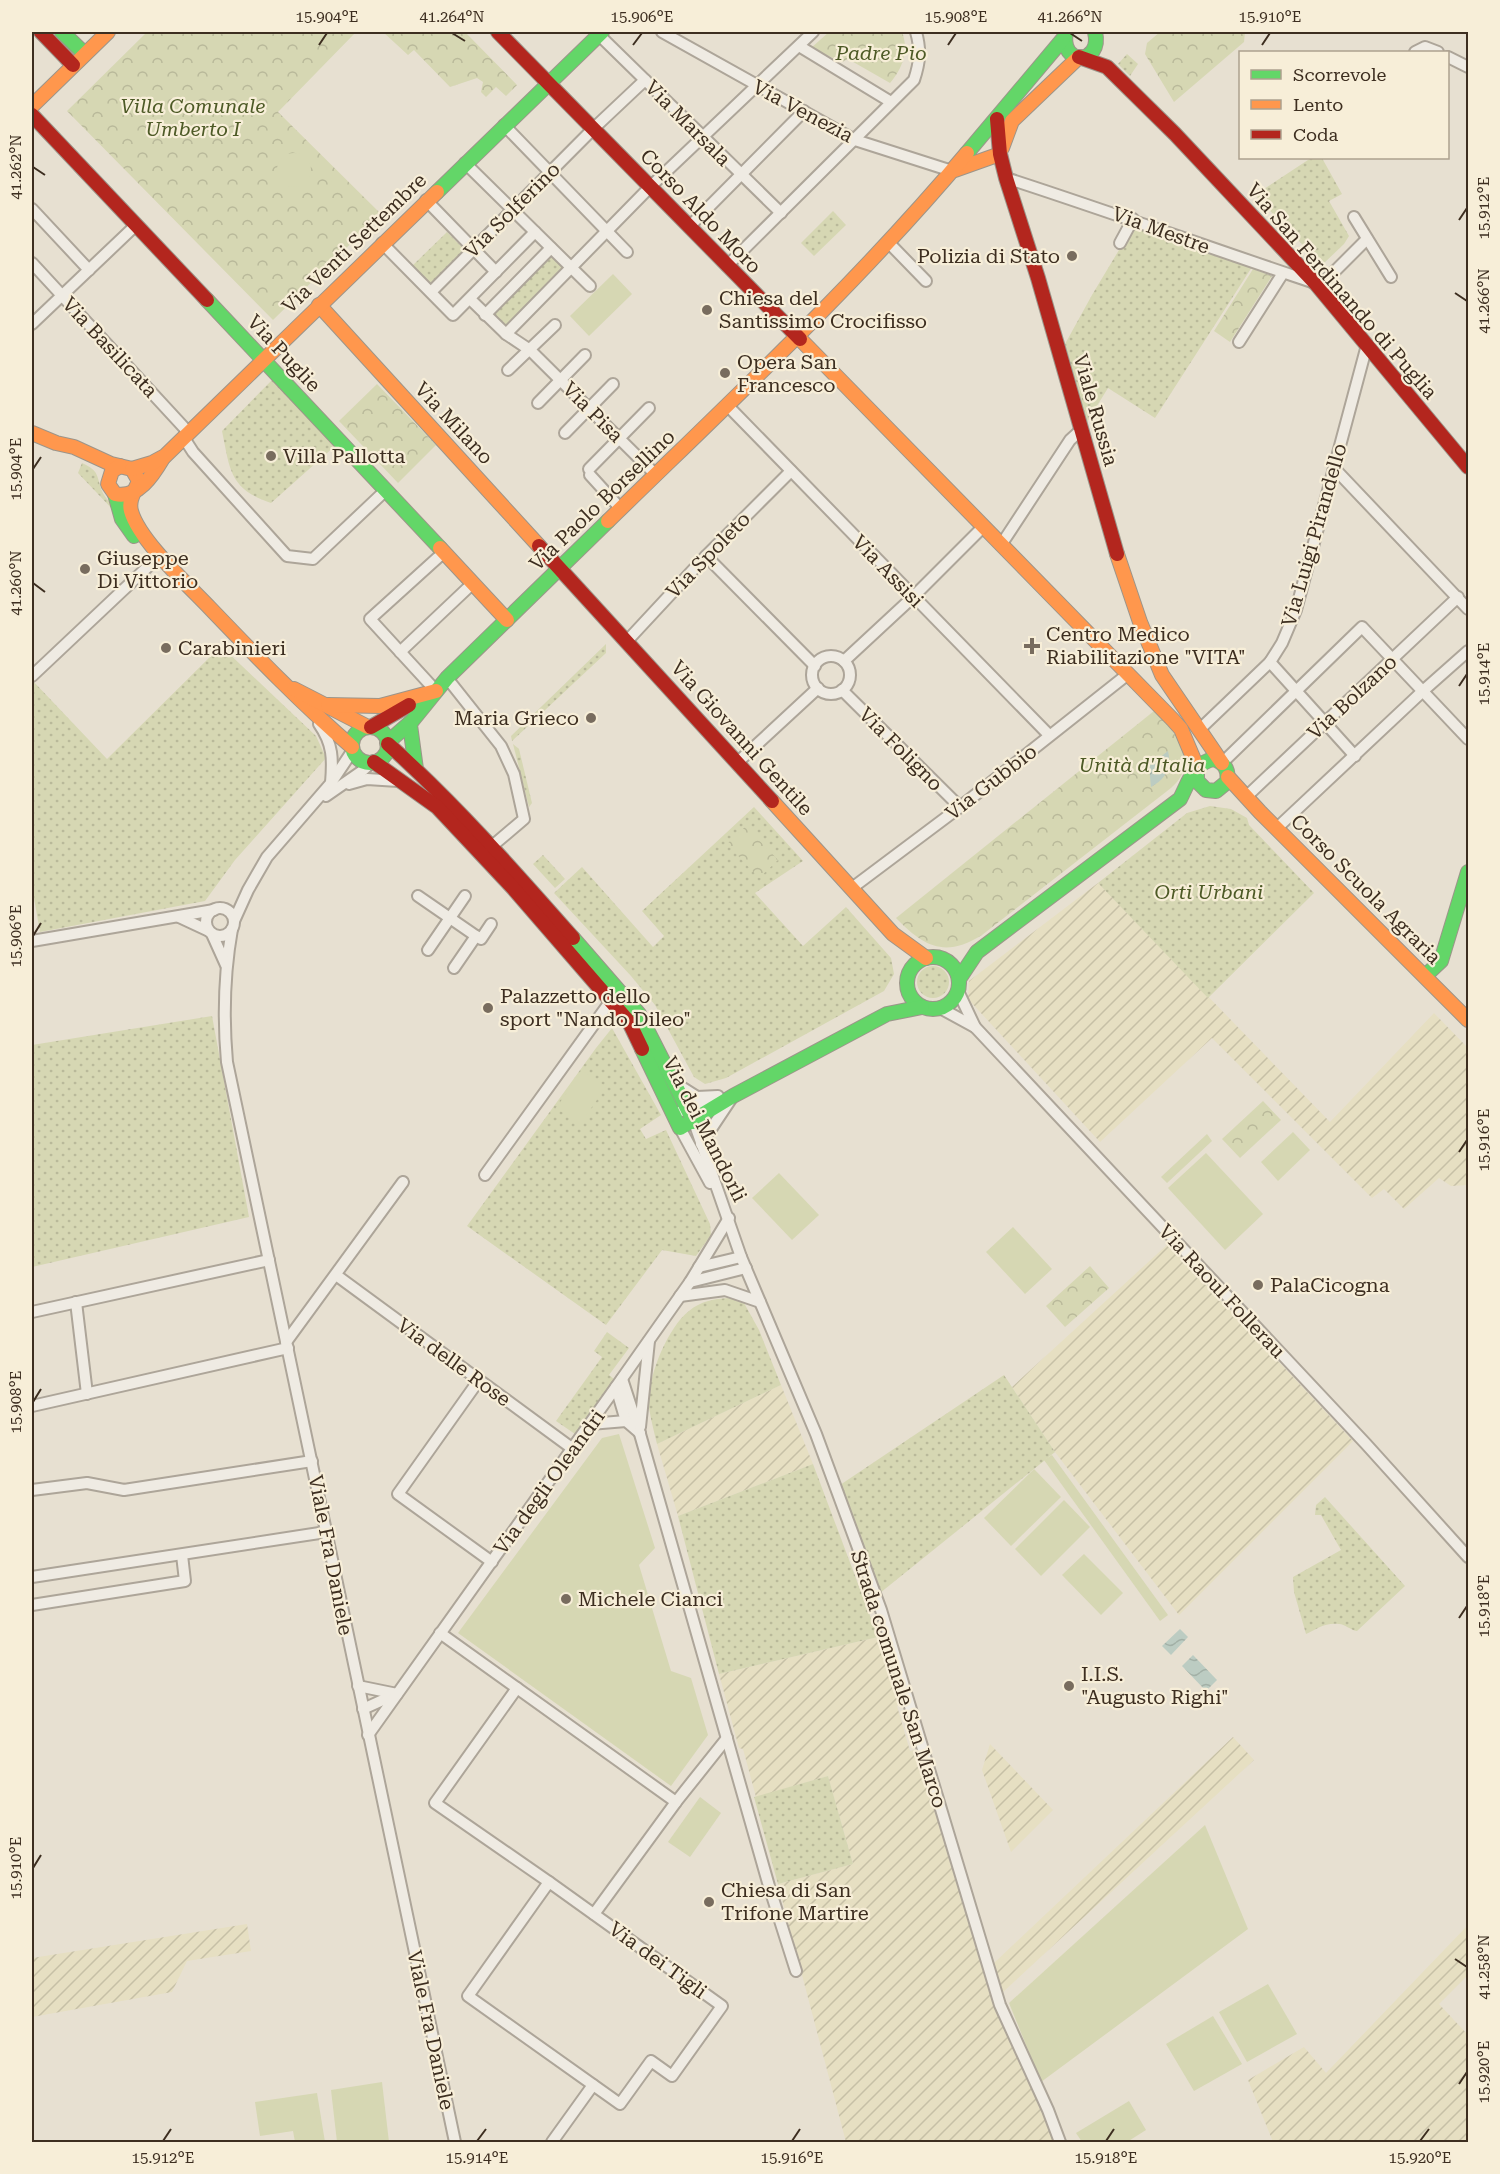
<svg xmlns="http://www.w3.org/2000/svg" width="1500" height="2174" viewBox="0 0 1500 2174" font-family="'Roboto Serif',serif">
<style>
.farmland{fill:url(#farmland-furrows)}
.grass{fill:url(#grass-dots)}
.park{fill:url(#park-crowns)}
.pitch{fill:#d6d7b3}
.water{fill:url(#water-waves)}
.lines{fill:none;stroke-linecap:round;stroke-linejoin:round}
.street-casing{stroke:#ada599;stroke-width:14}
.fast-casing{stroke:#9c958a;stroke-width:16}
.slow-casing{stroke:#9c958a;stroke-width:16}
.jam-casing{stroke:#9c958a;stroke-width:16}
.street{stroke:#efebe3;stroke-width:10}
.fast{stroke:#63d668;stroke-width:14}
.slow{stroke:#ff974d;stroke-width:14}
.jam{stroke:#b3261e;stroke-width:14}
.ticks{fill:none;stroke:#3d2e20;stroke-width:2}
.poi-dot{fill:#786c5e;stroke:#f7eed8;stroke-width:2}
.labels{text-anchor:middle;stroke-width:4.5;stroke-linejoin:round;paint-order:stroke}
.park-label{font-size:20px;font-style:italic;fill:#4d5a26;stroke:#f7eed8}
.street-label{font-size:20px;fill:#3d2e20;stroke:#f7eed8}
.poi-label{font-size:20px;fill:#3d2e20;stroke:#f7eed8;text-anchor:start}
.neatline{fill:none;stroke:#3d2e20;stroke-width:2}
.ticks-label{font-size:15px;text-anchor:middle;fill:#3d2e20}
</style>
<defs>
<pattern id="farmland-furrows" width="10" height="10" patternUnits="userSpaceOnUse" patternTransform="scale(1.5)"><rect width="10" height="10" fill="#e6dfc2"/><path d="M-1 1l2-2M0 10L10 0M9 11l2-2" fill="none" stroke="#c6c0a6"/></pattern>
<pattern id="grass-dots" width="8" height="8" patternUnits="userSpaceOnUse" patternTransform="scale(1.5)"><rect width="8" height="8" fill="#d6d7b3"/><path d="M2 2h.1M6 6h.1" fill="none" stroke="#b9b99a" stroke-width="1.8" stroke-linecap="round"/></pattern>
<pattern id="park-crowns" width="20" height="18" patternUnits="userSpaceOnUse" patternTransform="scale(1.5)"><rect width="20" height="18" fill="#d6d7b3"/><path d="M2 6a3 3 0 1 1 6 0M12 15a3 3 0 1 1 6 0" fill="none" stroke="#b9b99a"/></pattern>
<pattern id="water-waves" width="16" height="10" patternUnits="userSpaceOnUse" patternTransform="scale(1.5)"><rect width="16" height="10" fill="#bcccc2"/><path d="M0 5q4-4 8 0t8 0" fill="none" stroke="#a2b0a6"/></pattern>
</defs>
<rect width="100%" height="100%" fill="#e7e0d1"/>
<g class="farmland">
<path d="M1098 883 1330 1122 1434 1013 1468 1048V1185L1451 1186 1439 1178 1404 1209 1384 1189 1372 1198 1212 1038 1100 1142 968 999 969 981Z"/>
<path d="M1168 1244 1353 1441 1179 1615 1055 1452 1012 1387Z"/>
<path d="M781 1385 813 1464 678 1516 657 1444Z"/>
<path d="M878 1637 902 1704 897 1706 910 1751 918 1749 944 1840 950 1838 987 1959 1060 2142H846L778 1884 853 1864 828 1776 756 1797 743 1749 739 1748 719 1674Z"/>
<path d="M1233 1737 1254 1760 1002 1993 993 1964Z"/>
<path d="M990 1744 1053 1810 1011 1852 982 1770Z"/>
<path d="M247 1924 251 1951 187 1961 172 1992 32 2017V1958Z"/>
<path d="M1468 1925V1975L1439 2004 1468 2035V2142H1273L1248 2080 1304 2047 1326 2073Z"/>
</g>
<g class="grass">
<path d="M1127 54 1138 64 1130 76 1118 64Z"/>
<path d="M1311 158H1322L1342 194 1329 201 1349 236 1344 244 1322 265 1255 195Z"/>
<path d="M833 211 846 225 814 256 801 243Z"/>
<path d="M1134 225 1218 253 1252 267 1155 418 1108 388 1087 422 1065 344 1092 295Z"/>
<path d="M447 232 466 251 430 287 410 268Z"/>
<path d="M549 254 564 269 508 328 493 313Z"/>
<path d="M273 379 335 446 271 503C229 489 230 469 222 431Z"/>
<path d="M82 463C100 471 96 476 102 491 105 499 112 502 116 513L78 473Z"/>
<path d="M606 644V653L512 741 511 736Z"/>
<path d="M221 646 316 736 326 758 235 860 205 901 40 932 32 887V680L107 759Z"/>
<path d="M513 744 519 749 532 803 529 807Z"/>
<path d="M1210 806 1231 809 1247 818 1249 825 1314 893 1208 998 1098 883 1187 813Z"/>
<path d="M754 807 803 861 755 893 803 946 846 907 891 958 894 974 884 991 726 1078 705 1084 694 1077 655 1005 631 976 554 893 582 867 653 947 664 936 642 911Z"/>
<path d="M543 855 565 879 555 888 533 864Z"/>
<circle cx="933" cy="982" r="16"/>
<path d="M212 1016 249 1217 32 1267V1045Z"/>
<path d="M612 1028 661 1115 640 1129 646 1139 666 1130 710 1224 711 1235 696 1256 662 1250 606 1325 467 1226 596 1048Z"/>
<path d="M728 1298 744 1303 759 1330 781 1385 657 1444C654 1432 651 1420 649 1408 646 1380 667 1328 689 1311 701 1301 713 1299 728 1298Z"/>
<path d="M607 1332 629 1348 609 1375 615 1380 575 1434 556 1421 602 1357 594 1351Z"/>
<path d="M1004 1375 1055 1452 880 1593 840 1485Z"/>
<path d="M813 1464 878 1637 719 1674 678 1516Z"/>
<path d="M1325 1497 1405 1586 1357 1631C1350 1630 1345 1624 1339 1624 1326 1622 1316 1629 1306 1634L1294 1592 1293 1577 1341 1550 1321 1515H1315L1316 1505Z"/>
<path d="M828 1776 853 1864 778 1884 754 1797Z"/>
</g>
<g class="park">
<path d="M147 32H356L278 112 381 214 273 320 67 111Z"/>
<path d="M383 32H465L517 85 506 96 496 87 486 97 481 92 483 82 477 78 450 87 414 50 408 55Z"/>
<path d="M829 32H902C909 50 903 68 890 83L848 59 842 62 811 48Z"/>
<path d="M1160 32H1245L1244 42 1174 102 1145 54 1147 43Z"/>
<path d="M1253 269 1272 276 1230 342 1214 331Z"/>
<path d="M377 384 436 445 398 483 339 421Z"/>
<path d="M1154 711C1175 731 1201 762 1171 788L982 935C945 958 924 947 896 918Z"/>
<path d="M746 826 778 860 759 878 727 844Z"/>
<path d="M1263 1101 1281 1120 1240 1158 1222 1139Z"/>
<path d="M1090 1266 1109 1288 1065 1327 1046 1306Z"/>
</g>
<g class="pitch">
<circle cx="294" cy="170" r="17"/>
<path d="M333 176 365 209 362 213 330 180Z"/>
<path d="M613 274 632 294 589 336 570 316Z"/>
<path d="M582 1070 606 1087 580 1124 556 1108Z"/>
<path d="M1293 1132 1310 1150 1278 1181 1261 1162Z"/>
<path d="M1207 1134 1212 1141 1167 1183 1161 1177Z"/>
<path d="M1206 1153 1263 1214 1225 1250 1168 1188Z"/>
<path d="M779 1173 819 1215 792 1240 752 1198Z"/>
<path d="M1013 1227 1052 1269 1025 1294 986 1252Z"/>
<path d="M619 1434 655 1548 639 1565 671 1671 691 1678 708 1735 671 1786 458 1633 602 1438Z"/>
<path d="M1052 1455 1168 1615 1160 1621 1044 1460Z"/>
<path d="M1034 1469 1061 1497 1011 1546 984 1518Z"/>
<path d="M1064 1500 1090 1527 1041 1576 1015 1549Z"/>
<path d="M1084 1554 1123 1593 1101 1615 1062 1575Z"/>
<path d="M700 1797 721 1813 690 1857 668 1842Z"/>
<path d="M1205 1825 1248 1929 1041 2082 1009 2003Z"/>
<path d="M1268 1984 1297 2034 1247 2062 1219 2012Z"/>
<path d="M1213 2016 1242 2064 1194 2091 1166 2044Z"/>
<path d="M382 2082 389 2142H337L331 2090Z"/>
<path d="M317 2093 325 2142H295L293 2131 260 2136 255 2102Z"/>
<path d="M1129 2101 1146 2130 1127 2142H1082L1076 2133Z"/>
</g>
<g class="water">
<path d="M1168 751C1172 767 1166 779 1151 787L1149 766Z"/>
<path d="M1180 1629 1188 1637 1171 1655 1162 1646Z"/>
<path d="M1193 1655 1217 1680 1206 1691 1182 1666Z"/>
</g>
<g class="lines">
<g class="street-casing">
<g id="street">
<path d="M596 32 781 213"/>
<path d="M662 32 855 140 952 171"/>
<path d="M799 46 891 102"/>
<path d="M1415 52 1425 47 1438 52"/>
<path d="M1448 57 1468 67"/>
<path d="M504 125 627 252"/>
<path d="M465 163 590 286"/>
<path d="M1006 178C1108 211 1210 248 1312 282"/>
<path d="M426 200 496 272"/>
<path d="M32 209 89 270"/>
<path d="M1354 217 1391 277"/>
<path d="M689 227 804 111"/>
<path d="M382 243 453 315 535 232"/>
<path d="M889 243 926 281"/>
<path d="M1120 243 1133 219"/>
<path d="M32 263 189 433"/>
<path d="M727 266 914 80C920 62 921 50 916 32"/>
<path d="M1319 287 1367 239"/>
<path d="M431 292 593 129 645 80"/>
<path d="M470 299 506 334 530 350 656 475"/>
<path d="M485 315 551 248"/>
<path d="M32 324 136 225"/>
<path d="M506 334 650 187 813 32"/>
<path d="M1239 342 1283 273"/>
<path d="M508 370 555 325"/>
<path d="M538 403 585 355"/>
<path d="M727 405 1049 735"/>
<path d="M565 433 613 384"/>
<path d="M184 438 193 452 287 556 313 559 386 490"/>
<path d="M1334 468 1468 609"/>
<path d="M589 469 649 408"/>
<path d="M590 475 621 509"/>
<path d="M1001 545 1070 440 1081 430"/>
<path d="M706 556 815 666"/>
<path d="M627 641 706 556 791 471"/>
<path d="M400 652 473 583"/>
<circle cx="831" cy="675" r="19"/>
<path d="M844 661 913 597 983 527"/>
<path d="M1270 662 1355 756"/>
<path d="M32 676 155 560"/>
<path d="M447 678 501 746 514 774 524 819 491 847"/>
<path d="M842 690 960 807"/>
<path d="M436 691 370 619 444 552"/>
<path d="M319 724C333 744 333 759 331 783"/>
<path d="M1199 730 1270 662 1282 643 1296 610 1367 345"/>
<path d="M738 762 818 688"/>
<path d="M1222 763 1362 627 1468 739"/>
<path d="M349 784 367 779 398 781"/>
<path d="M326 796 362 771 371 763"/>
<path d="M1246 797 1458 597"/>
<path d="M1277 828 1424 690 1468 651"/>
<path d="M852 888 960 807 1128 674"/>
<path d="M418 896 476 936"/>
<circle cx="220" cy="922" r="14"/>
<path d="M179 917 209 931"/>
<path d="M234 921 248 890 267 857 331 783 353 750"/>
<path d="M232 929C224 974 223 1017 227 1062L455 2142"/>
<path d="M212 934 226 965"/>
<path d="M32 941 214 910"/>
<path d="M428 950 465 896"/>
<path d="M454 968 476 936 481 939 491 924"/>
<path d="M958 991 975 1027 1366 1444 1468 1557"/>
<path d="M940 1008 975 1027"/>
<path d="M675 1083 697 1097 718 1096"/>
<path d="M681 1111 718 1100"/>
<path d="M694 1122 741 1257 816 1434 881 1610 1000 2005 1048 2110 1060 2142"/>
<path d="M680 1128 710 1183"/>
<path d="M701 1144 731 1099"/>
<path d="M485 1175 615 995"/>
<path d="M699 1267 741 1257"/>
<path d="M336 1275 573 1449"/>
<path d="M690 1282 746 1268"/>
<path d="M680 1296 725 1290 760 1302"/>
<path d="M76 1302 87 1394"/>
<path d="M32 1312 269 1260"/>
<path d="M286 1342 403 1182"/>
<path d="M622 1379 640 1434 769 1886 796 1971"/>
<path d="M479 1380 398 1494 492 1562"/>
<path d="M616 1387 626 1421 640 1433"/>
<path d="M32 1406 288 1348"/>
<path d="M590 1424 626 1421"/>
<path d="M640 1427 649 1341"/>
<path d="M32 1490 87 1483 124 1490 312 1461"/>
<path d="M32 1577 326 1532"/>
<path d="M32 1605 185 1581 182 1555"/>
<path d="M440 1633 676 1802"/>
<path d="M358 1686 397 1694"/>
<path d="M517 1688 435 1803 549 1882"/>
<path d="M363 1709 396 1694"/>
<path d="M368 1735 616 1387 690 1282 729 1218"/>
<path d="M549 1882 722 2006 672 2076 651 2061 620 2104 468 1996Z"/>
<path d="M594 1914 676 1802 727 1738"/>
<path d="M552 2142 593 2085"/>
</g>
</g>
<g class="fast-casing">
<g id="fast">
<path d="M62 32 85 54"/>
<path d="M1066 32C1059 67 1103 65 1095 32"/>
<path d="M967 153 1063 39"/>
<path d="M437 192 602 32"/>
<path d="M207 300 440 548"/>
<path d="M115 494 122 519 134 536"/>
<path d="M410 725 416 769"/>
<circle cx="370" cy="745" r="18"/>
<path d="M387 743 412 721 447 678 608 521"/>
<path d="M573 938 639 1014 694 1122"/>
<circle cx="933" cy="983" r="26"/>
<path d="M1425 976 1441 961 1468 872"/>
<path d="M959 979 977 952 1180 799C1189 782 1193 763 1214 759 1225 763 1229 770 1227 782L1216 791 1206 790 1197 781V767"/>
<path d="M642 1049 680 1128 733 1096 887 1014 922 1007"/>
</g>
</g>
<g class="slow-casing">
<g id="slow">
<path d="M32 106 108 32"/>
<path d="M1002 148 1012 121 1079 57"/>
<path d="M955 170 1000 154"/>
<path d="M319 305 539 546"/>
<path d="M800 339 1173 720 1181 729 1197 767"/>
<path d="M32 433 56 443 74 447 111 464 132 469 139 481C135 491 128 500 131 511 139 540 187 584 208 606 255 655 301 703 352 747"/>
<path d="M120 466 112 471 108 484 115 494C138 499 153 475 163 458"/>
<path d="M132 469 152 463 165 456 437 192"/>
<path d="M608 521C731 401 857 284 967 153"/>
<path d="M440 548 507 620"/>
<path d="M1117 554 1140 622 1162 675 1222 763"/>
<path d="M294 689 368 727"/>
<path d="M328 705 380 706 436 691"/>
<path d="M1228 777 1260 812 1468 1020"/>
<path d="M772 801 893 934 926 958"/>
</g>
</g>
<g class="jam-casing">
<g id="jam">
<path d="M41 32 73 65"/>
<path d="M498 32 800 339"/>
<path d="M1079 57 1107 67 1175 134 1316 284 1468 467"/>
<path d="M32 115 207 300"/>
<path d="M997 119 1000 154 1006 178 1038 278 1117 554"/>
<path d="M539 546 772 801"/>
<path d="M371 727 409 705"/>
<path d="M388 744C454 803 514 871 573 938"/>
<path d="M374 762 437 807 513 888 629 1022 642 1049"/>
</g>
</g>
<use href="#street" class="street"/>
<use href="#fast" class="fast"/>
<use href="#slow" class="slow"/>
<use href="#jam" class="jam"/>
</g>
<path class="ticks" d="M452 33 465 41M1070 33 1082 41M319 45 327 33M633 45 642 33M948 45 956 33M1262 45 1270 33M33 167 45 175M1459 220 1467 208M1455 293 1467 301M33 469 41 457M33 583 45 592M1459 686 1467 674M33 936 41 923M1459 1152 1467 1140M33 1402 41 1389M1459 1618 1467 1606M33 1868 41 1855M1455 1959 1467 1967M1459 2084 1467 2072M163 2141 171 2129M477 2141 486 2129M792 2141 800 2129M1106 2141 1114 2129M1420 2141 1429 2129"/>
<g class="poi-dot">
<circle cx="1072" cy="256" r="6"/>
<circle cx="707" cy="310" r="6"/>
<circle cx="725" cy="373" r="6"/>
<circle cx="271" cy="456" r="6"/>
<circle cx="85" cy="569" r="6"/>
<path d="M1029 637h6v6h6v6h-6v6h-6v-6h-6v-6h6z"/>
<circle cx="166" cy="648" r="6"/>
<circle cx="591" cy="718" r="6"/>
<circle cx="488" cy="1008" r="6"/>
<circle cx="1258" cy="1285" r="6"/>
<circle cx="566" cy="1599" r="6"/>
<circle cx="1069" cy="1686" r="6"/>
<circle cx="709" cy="1902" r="6"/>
</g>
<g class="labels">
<g class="park-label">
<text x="881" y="60">Padre Pio</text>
<text x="193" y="113">Villa Comunale<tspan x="193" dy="23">Umberto I</tspan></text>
<text x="1142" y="772">Unità d'Italia</text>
<text x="1209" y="899">Orti Urbani</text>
</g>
<g class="street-label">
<text transform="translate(803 111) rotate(28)" y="7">Via Venezia</text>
<text transform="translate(688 123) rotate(45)" y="7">Via Marsala</text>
<text transform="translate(512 210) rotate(-45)" y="7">Via Solferino</text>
<text transform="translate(701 211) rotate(46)" y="7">Corso Aldo Moro</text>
<text transform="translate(1161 230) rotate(20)" y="7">Via Mestre</text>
<text transform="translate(354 243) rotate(-44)" y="7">Via Venti Settembre</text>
<text transform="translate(1342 291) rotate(49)" y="7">Via San Ferdinando di Puglia</text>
<text transform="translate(110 347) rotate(47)" y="7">Via Basilicata</text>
<text transform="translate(284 353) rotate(47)" y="7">Via Puglie</text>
<text transform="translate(1096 410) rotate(74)" y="7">Viale Russia</text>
<text transform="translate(593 412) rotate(45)" y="7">Via Pisa</text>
<text transform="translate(454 423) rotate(47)" y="7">Via Milano</text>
<text transform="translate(602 500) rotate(-44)" y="7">Via Paolo Borsellino</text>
<text transform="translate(1314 535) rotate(-74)" y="7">Via Luigi Pirandello</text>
<text transform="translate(708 555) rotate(-46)" y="7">Via Spoleto</text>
<text transform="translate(888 571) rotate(46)" y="7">Via Assisi</text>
<text transform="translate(1352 697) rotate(-43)" y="7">Via Bolzano</text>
<text transform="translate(742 738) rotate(48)" y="7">Via Giovanni Gentile</text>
<text transform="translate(901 749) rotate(45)" y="7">Via Foligno</text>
<text transform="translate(991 782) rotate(-38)" y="7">Via Gubbio</text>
<text transform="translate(1366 889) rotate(45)" y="7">Corso Scuola Agraria</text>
<text transform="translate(705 1129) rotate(63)" y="7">Via dei Mandorli</text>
<text transform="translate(1222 1291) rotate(47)" y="7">Via Raoul Follerau</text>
<text transform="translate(454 1362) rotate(36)" y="7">Via delle Rose</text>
<text transform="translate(549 1482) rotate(-54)" y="7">Via degli Oleandri</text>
<text transform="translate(331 1555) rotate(79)" y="7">Viale Fra Daniele</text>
<text transform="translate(899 1679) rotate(72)" y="7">Strada comunale San Marco</text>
<text transform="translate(658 1960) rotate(36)" y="7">Via dei Tigli</text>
<text transform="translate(431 2030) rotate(78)" y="7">Viale Fra Daniele</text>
</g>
<g class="poi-label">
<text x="1060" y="263" text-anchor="end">Polizia di Stato</text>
<text x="719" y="305">Chiesa del<tspan x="719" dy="23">Santissimo Crocifisso</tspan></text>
<text x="737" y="369">Opera San<tspan x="737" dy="23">Francesco</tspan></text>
<text x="283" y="463">Villa Pallotta</text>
<text x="97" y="565">Giuseppe<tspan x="97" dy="23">Di Vittorio</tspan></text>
<text x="1046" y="641">Centro Medico<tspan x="1046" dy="23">Riabilitazione "VITA"</tspan></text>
<text x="178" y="655">Carabinieri</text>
<text x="579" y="725" text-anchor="end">Maria Grieco</text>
<text x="500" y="1003">Palazzetto dello<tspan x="500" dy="23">sport "Nando Dileo"</tspan></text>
<text x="1270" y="1292">PalaCicogna</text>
<text x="578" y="1606">Michele Cianci</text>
<text x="1081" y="1681">I.I.S.<tspan x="1081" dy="23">"Augusto Righi"</tspan></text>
<text x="721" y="1897">Chiesa di San<tspan x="721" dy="23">Trifone Martire</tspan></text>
</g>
</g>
<rect width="1500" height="2174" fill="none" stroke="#f7eed8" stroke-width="66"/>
<rect x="1239" y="51" width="210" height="108" fill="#f7eed8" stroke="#ada18e" stroke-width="1.5"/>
<rect x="1251" y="70" width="30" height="9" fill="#63d668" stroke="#ada18e" stroke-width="1.5"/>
<text x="1293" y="81" font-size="18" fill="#3d2e20">Scorrevole</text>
<rect x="1251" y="100" width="30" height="9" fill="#ff974d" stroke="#ada18e" stroke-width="1.5"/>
<text x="1293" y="111" font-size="18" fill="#3d2e20">Lento</text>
<rect x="1251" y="130" width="30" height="9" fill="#b3261e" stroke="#ada18e" stroke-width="1.5"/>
<text x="1293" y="141" font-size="18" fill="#3d2e20">Coda</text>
<rect x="33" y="33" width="1434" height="2108" class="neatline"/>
<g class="ticks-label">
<text x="327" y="22">15.904°E</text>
<text x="452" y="22">41.264°N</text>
<text x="642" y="22">15.906°E</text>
<text x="956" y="22">15.908°E</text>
<text x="1070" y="22">41.266°N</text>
<text x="1270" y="22">15.910°E</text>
<text transform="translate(16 167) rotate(-90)" y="5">41.262°N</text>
<text transform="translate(1484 208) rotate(-90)" y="5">15.912°E</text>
<text transform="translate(1484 301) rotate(-90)" y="5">41.266°N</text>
<text transform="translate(16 469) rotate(-90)" y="5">15.904°E</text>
<text transform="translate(16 583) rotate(-90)" y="5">41.260°N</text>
<text transform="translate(1484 674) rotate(-90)" y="5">15.914°E</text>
<text transform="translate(16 936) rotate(-90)" y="5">15.906°E</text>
<text transform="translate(1484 1140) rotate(-90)" y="5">15.916°E</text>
<text transform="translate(16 1402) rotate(-90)" y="5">15.908°E</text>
<text transform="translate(1484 1606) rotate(-90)" y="5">15.918°E</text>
<text transform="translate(16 1868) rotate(-90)" y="5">15.910°E</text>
<text transform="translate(1484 1967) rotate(-90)" y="5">41.258°N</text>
<text transform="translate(1484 2072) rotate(-90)" y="5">15.920°E</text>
<text x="163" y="2163">15.912°E</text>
<text x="477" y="2163">15.914°E</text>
<text x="792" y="2163">15.916°E</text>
<text x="1106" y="2163">15.918°E</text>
<text x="1420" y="2163">15.920°E</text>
</g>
</svg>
